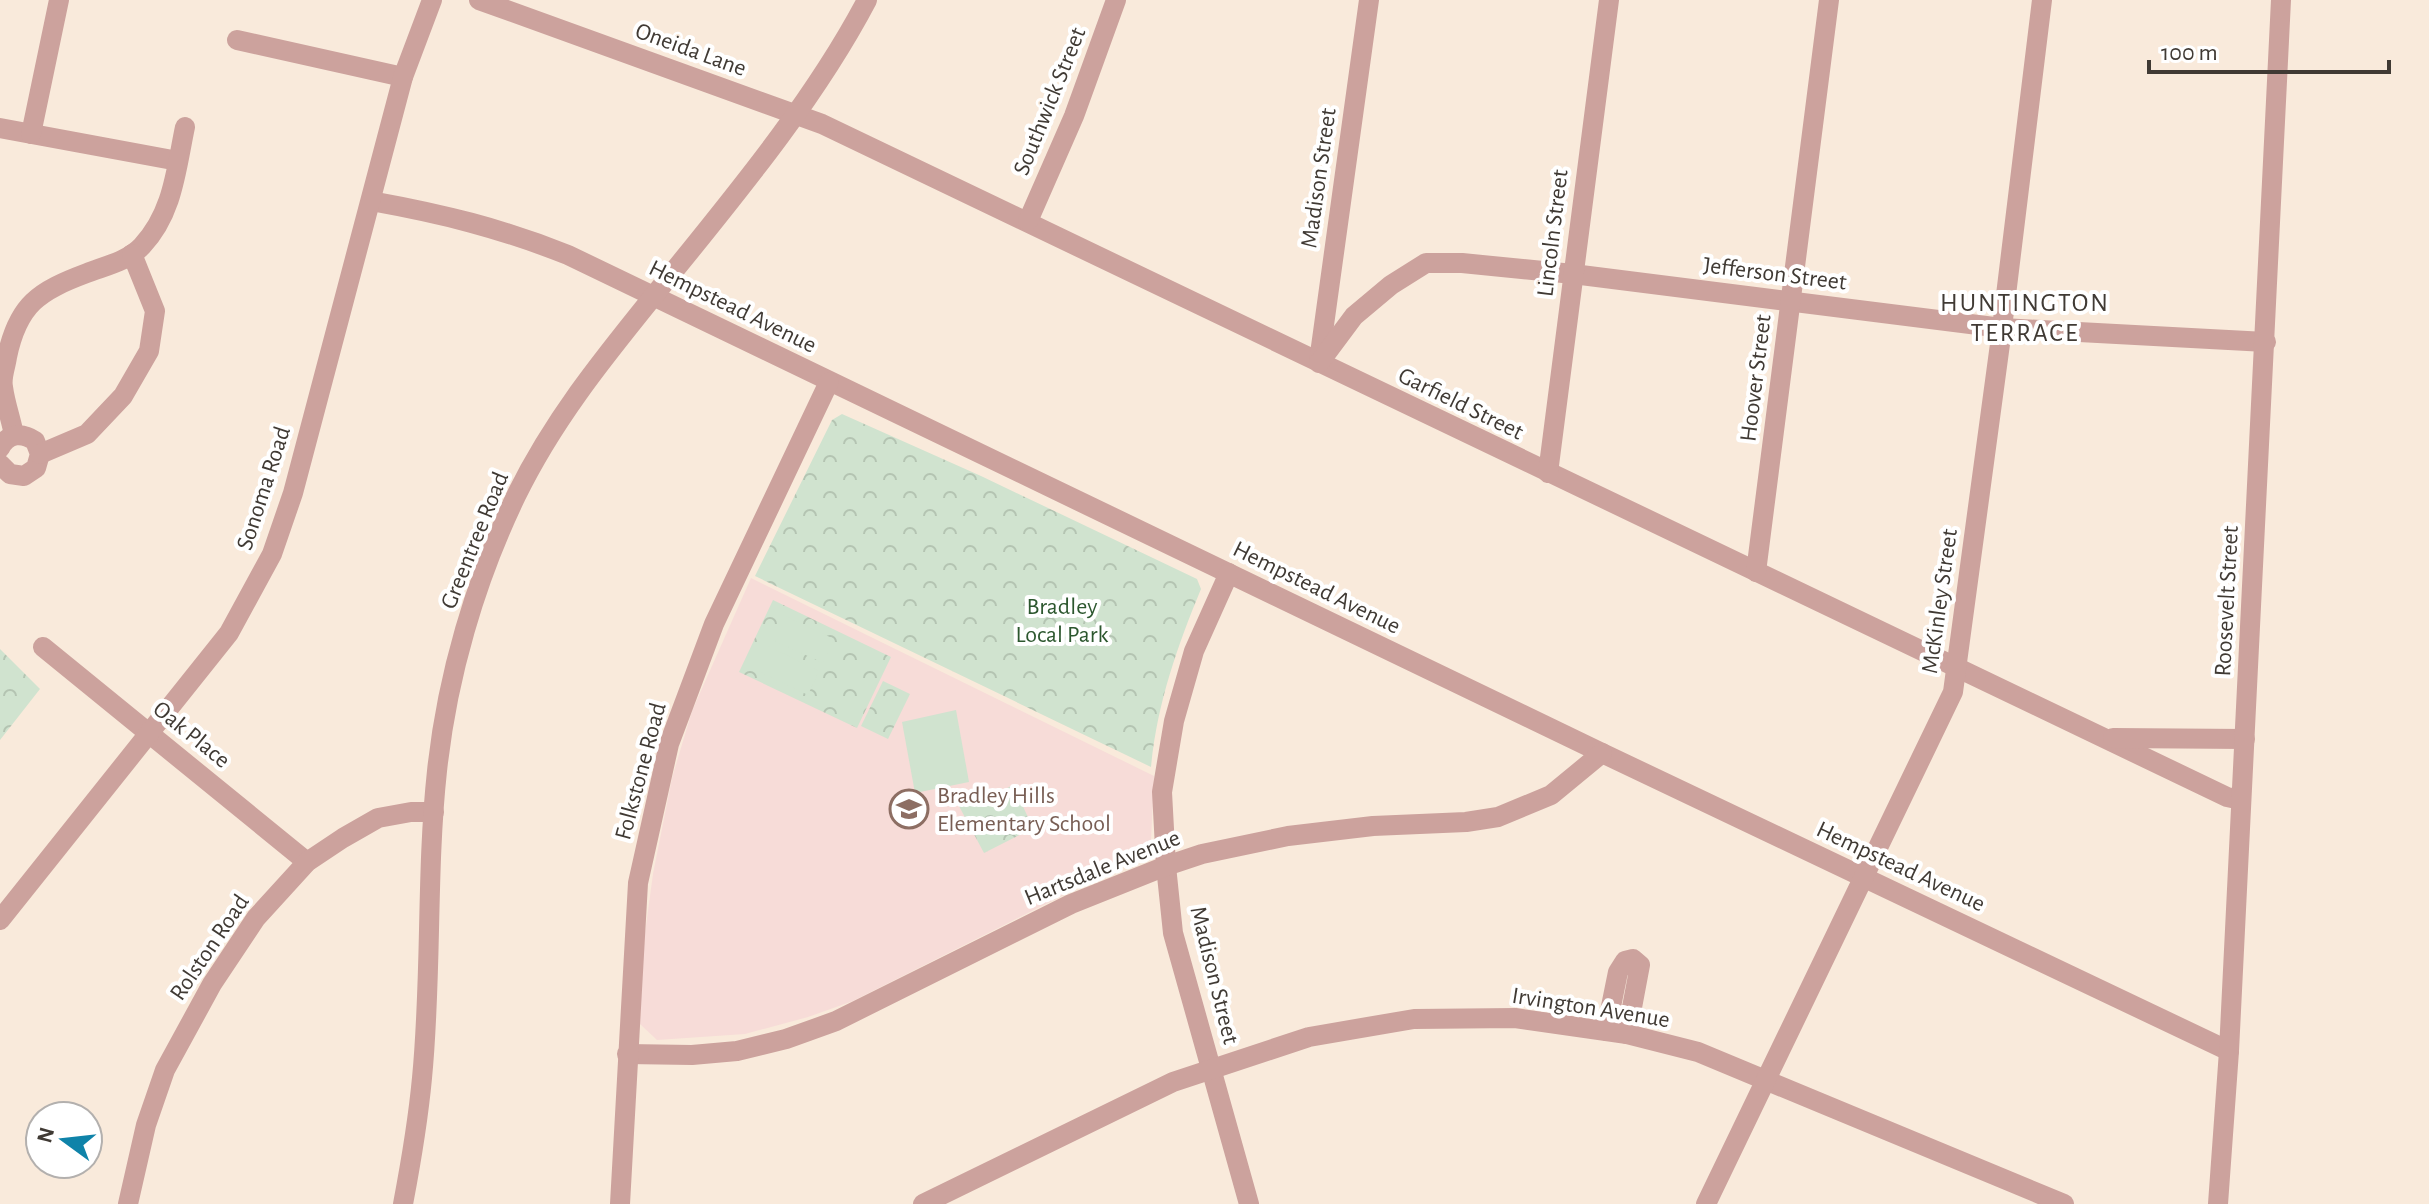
<svg xmlns="http://www.w3.org/2000/svg" width="2429" height="1204" viewBox="0 0 2429 1204" font-family="'Alegreya Sans',sans-serif">
<style>
.education{fill:#f7dcd8}
.forest{fill:url(#forest-crowns)}
.pitch{fill:#d0e3cf}
.lines{fill:none;stroke-linecap:round;stroke-linejoin:round}
.minor{stroke:#cca29d;stroke-width:20}
.labels{text-anchor:middle;stroke-width:8;stroke-linejoin:round;paint-order:stroke}
.street-label{font-size:24px;fill:#403a34;stroke:#fff}
.park-label{font-size:24px;fill:#2c572e;stroke:#fff}
.education-label{font-size:24px;fill:#785e54;stroke:#fff;text-anchor:start}
.neighbourhood-label{font-size:26px;letter-spacing:2px;fill:#403a34;stroke:#fff}
</style>
<defs>
<pattern id="forest-crowns" width="20" height="18" patternUnits="userSpaceOnUse" patternTransform="scale(2)"><rect width="20" height="18" fill="#d0e3cf"/><path d="M2 6a3 3 0 1 1 6 0M12 15a3 3 0 1 1 6 0" fill="none" stroke="#b4c4b2"/></pattern>
</defs>
<rect width="100%" height="100%" fill="#f9eadb"/>
<path class="education" d="M751 578 1154 776 1151 840 1135 859 853 1001 808 1017 745 1034 657 1040 640 1024 642 955 653 874 672 778 692 711Z"/>
<g class="forest">
<path d="M842 414 981 476 1197 579 1201 589C1177 647 1157 704 1151 767L755 576 832 420Z"/>
<path d="M773 600 891 657 857 728 739 672Z"/>
<path d="M0 649 40 689 0 740Z"/>
<path d="M883 681 910 694 888 739 861 726Z"/>
<path d="M1013 785 1033 828 984 853 952 793 969 791C982 805 998 792 1013 785Z"/>
</g>
<g class="pitch">
<path d="M783 615 834 639 823 663 771 639Z"/>
<path d="M768 646 819 671 808 695 756 670Z"/>
<path d="M956 710 969 782 915 793 902 722Z"/>
</g>
<g class="lines">
<g class="minor">
<path d="M479 0 822 124 2104 738 2227 797 2241 800"/>
<path d="M237 40 403 77"/>
<path d="M0 128 178 161"/>
<path d="M31 134 59 0"/>
<path d="M371 201C443 214 500 228 568 255L1602 753 2229 1051"/>
<path d="M1028 221 1074 116 1116 0"/>
<path d="M1319 361 1369 0"/>
<path d="M1319 363 1354 316 1391 285 1426 263H1462L1573 274 2002 328 2266 342"/>
<path d="M14 435C11 419 5 403 3 387 1 377 6 366 7 357 18 304 39 291 87 273 105 266 128 261 142 246 173 213 176 170 185 127"/>
<path d="M0 448C8 433 22 432 35 441L40 454 36 468 24 476 10 474 0 464"/>
<path d="M40 454 87 434 123 396 149 351 155 311 132 254"/>
<path d="M1548 473 1609 0"/>
<path d="M1756 572 1829 0"/>
<path d="M1229 573 1194 651 1174 721 1162 792 1166 866 1173 933 1249 1204"/>
<path d="M43 647 307 862"/>
<path d="M2113 738 2245 739"/>
<path d="M0 920 229 633 272 554 293 493 403 77 432 0"/>
<path d="M1606 1031 1618 972 1625 961 1633 959 1640 965 1627 1034"/>
<path d="M627 1054 692 1055 737 1051 786 1039 836 1021 1071 904 1166 866 1202 854 1288 836 1373 826 1466 822 1498 817 1551 795 1602 753"/>
<path d="M128 1204 146 1125 165 1070 212 984 256 918 307 862 343 838 378 818 411 812H434"/>
<path d="M403 1204C411 1162 418 1121 422 1078 432 976 426 873 437 771 447 677 475 581 516 496 552 422 601 361 652 298 726 206 812 105 867 0"/>
<path d="M620 1204 638 883 669 744 714 624 829 382"/>
<path d="M923 1204 1173 1082 1309 1037 1414 1019 1515 1018 1627 1034 1698 1052 2064 1204"/>
<path d="M1706 1204 1953 692 2000 344 2042 0"/>
<path d="M2218 1204 2229 1051 2281 0"/>
</g>
</g>
<defs>
<g id="school-ring" transform="scale(2)"><circle r="9.5" fill="#fff" stroke="#8d6e63" stroke-width="1.5"/><path d="M0-5L7-2L0 1L-7-2ZM-4 1L0 2.5L4 1V4Q0 6-4 4Z" fill="#8d6e63"/></g>
</defs>
<g fill-rule="evenodd">
<use href="#school-ring" x="909" y="809"/>
</g>
<g class="labels">
<g class="street-label">
<text transform="translate(691 49) rotate(20)" y="8">Oneida Lane</text>
<text transform="translate(1049 101) rotate(-68)" y="8">Southwick Street</text>
<text transform="translate(1318 178) rotate(-82)" y="8">Madison Street</text>
<text transform="translate(1552 233) rotate(-83)" y="8">Lincoln Street</text>
<text transform="translate(1775 273) rotate(7)" y="8">Jefferson Street</text>
<text transform="translate(733 306) rotate(26)" y="8">Hempstead Avenue</text>
<text transform="translate(1755 378) rotate(-83)" y="8">Hoover Street</text>
<text transform="translate(1461 403) rotate(26)" y="8">Garfield Street</text>
<text transform="translate(263 488) rotate(-72)" y="8">Sonoma Road</text>
<text transform="translate(474 540) rotate(-68)" y="8">Greentree Road</text>
<text transform="translate(1317 587) rotate(26)" y="8">Hempstead Avenue</text>
<text transform="translate(1939 601) rotate(-82)" y="8">McKinley Street</text>
<text transform="translate(2226 601) rotate(-87)" y="8">Roosevelt Street</text>
<text transform="translate(192 734) rotate(39)" y="8">Oak Place</text>
<text transform="translate(640 771) rotate(-75)" y="8">Folkstone Road</text>
<text transform="translate(1901 866) rotate(25)" y="8">Hempstead Avenue</text>
<text transform="translate(1102 867) rotate(-22)" y="8">Hartsdale Avenue</text>
<text transform="translate(209 947) rotate(-56)" y="8">Rolston Road</text>
<text transform="translate(1215 975) rotate(76)" y="8">Madison Street</text>
<text transform="translate(1591 1007) rotate(9)" y="8">Irvington Avenue</text>
</g>
<g class="park-label">
<text x="1062" y="614">Bradley<tspan x="1062" dy="28">Local Park</tspan></text>
</g>
<g class="education-label">
<text x="937" y="803">Bradley Hills<tspan x="937" dy="28">Elementary School</tspan></text>
</g>
<g class="neighbourhood-label">
<text x="2025" y="311">HUNTINGTON<tspan x="2025" dy="30">TERRACE</tspan></text>
</g>
</g>
<g transform="translate(64 1140) rotate(285)"><circle r="38" fill="#ffffff" stroke="#b3b0ae" stroke-width="2"/>
<path d="M0-6L14 30L0 20L-14 30Z" fill="#0f83a9"/>
<text y="-12" font-size="22" font-weight="bold" text-anchor="middle" fill="#403a34">N</text>
</g>
<path d="M2149 60v12h240v-12" fill="none" stroke="#403a34" stroke-width="4"/>
<text x="2161" y="60" font-size="24" fill="#403a34" stroke="#ffffff" stroke-width="6" paint-order="stroke">100 m</text>
</svg>
